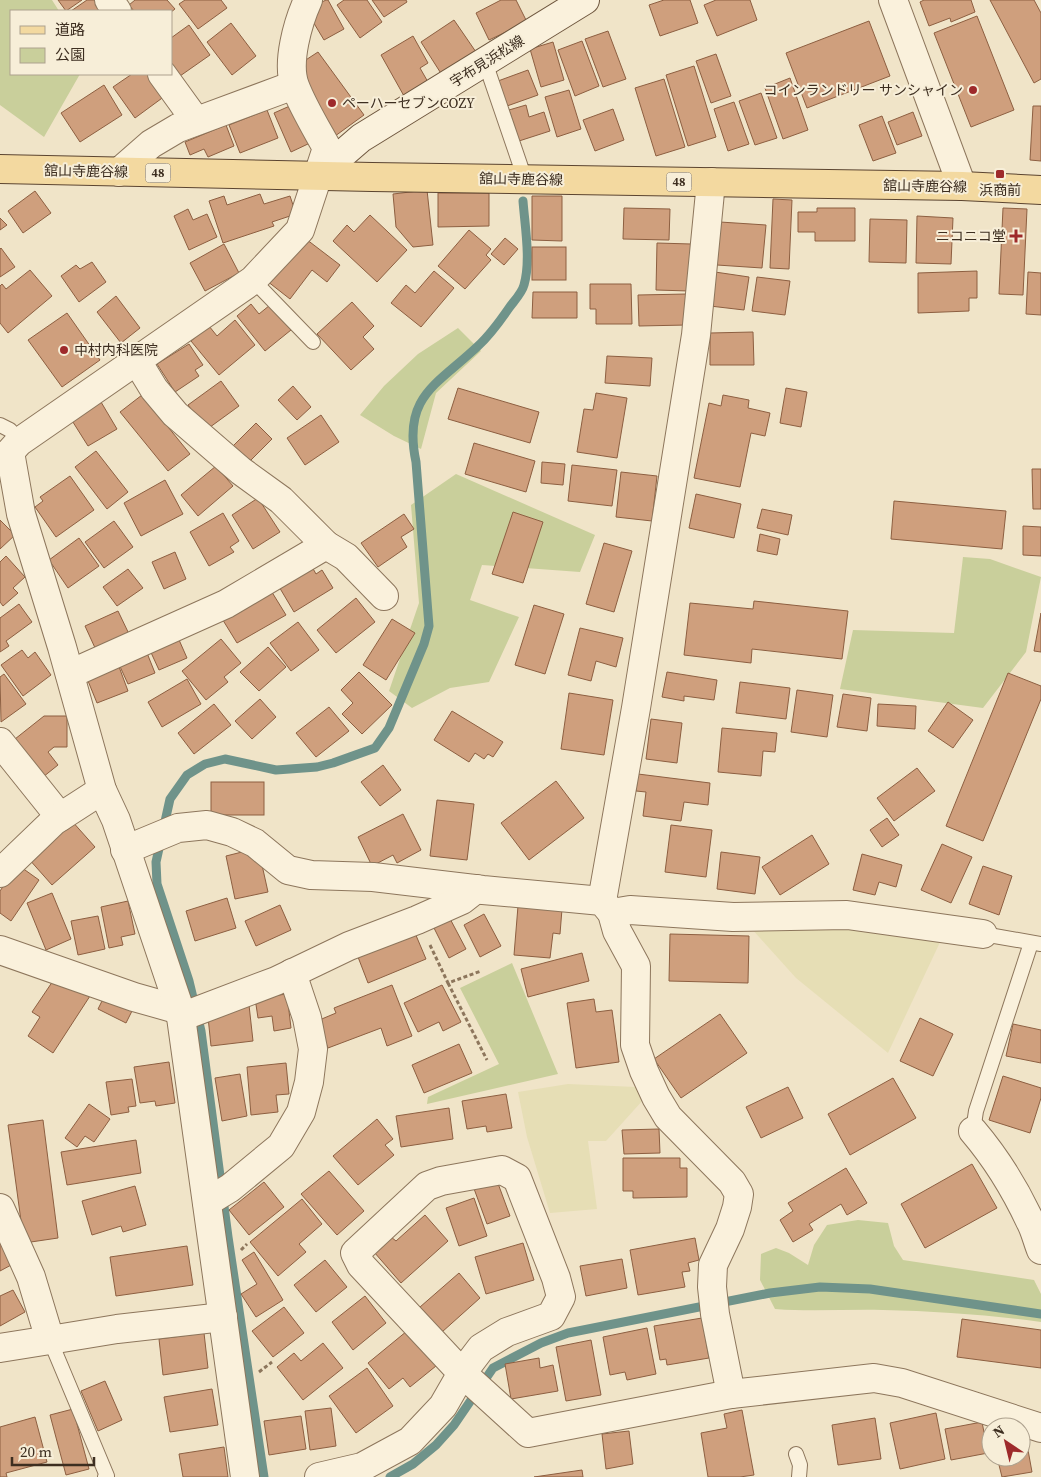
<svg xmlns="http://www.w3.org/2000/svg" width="1041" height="1477" viewBox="0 0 1041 1477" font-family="'Source Serif 4','Noto Sans JP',serif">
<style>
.farmland{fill:#e6deb5}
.green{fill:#c9cf9b}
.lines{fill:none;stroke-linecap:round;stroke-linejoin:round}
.stream{stroke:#6f938a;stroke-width:9}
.building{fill:#cf9f7d;stroke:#8d5f41}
.service-casing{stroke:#8d765c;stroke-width:16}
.minor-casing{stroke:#8d765c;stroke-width:30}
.secondary-casing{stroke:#6f573f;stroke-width:30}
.primary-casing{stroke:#5b4430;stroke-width:30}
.path{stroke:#8d765c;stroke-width:3;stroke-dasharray:4 2.5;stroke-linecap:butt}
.service{stroke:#faf1dc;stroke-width:14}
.minor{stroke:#faf1dc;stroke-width:28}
.secondary{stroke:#faf1dc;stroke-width:28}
.primary{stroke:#f3d9a0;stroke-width:28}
.poi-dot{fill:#9e2a2b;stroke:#f7eed8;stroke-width:2}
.labels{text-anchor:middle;stroke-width:4;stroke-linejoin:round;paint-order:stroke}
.shield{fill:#f7eed8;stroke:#756857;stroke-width:1}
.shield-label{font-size:12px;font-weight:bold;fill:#3d2e20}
.street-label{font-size:14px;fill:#3d2e20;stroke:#f7eed8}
.poi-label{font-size:14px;fill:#3d2e20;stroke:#f7eed8;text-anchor:end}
</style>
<rect width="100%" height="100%" fill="#f0e4c8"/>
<g class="farmland">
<path d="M835 925 942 938 888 1053 796 978 751 928Z"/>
<path d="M568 1084 636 1087 643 1100 606 1141H588L597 1209 550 1213 527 1137 518 1092Z"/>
</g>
<g class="green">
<path d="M0 0H52L59 11H11V74H80L44 137 0 105Z"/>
<path d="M458 328 481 351 436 393 421 449 394 436 360 415 384 386 418 354Z"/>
<path d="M456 474 595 535 580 572 482 565 470 600 519 617 489 682 450 688 412 708 389 691 419 603 411 505Z"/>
<path d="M963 557 990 559 1041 577 1026 652 983 708 840 689 853 630 954 633Z"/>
<path d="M512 963 558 1074 427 1104 428 1097 499 1064 460 988Z"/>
<path d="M858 1220 888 1223 894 1246 903 1260 1034 1280 1041 1294V1322C989 1315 936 1311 883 1310 847 1309 812 1312 775 1309L760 1280 761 1254 776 1248 789 1253 808 1265 814 1245 827 1225Z"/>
</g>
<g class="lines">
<g class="stream">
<path d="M264 1477 228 1237 201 1031 189 981 157 884 156 862 170 799 187 775 205 764 225 759 276 770 317 767 333 763 375 748 389 728 424 644 429 626 416 462C402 396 437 385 478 346 490 335 500 321 509 308 514 301 522 293 524 285 531 261 525 227 523 201"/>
<path d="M390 1477 413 1464 436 1445 454 1425 493 1368 541 1343 568 1333 770 1293 820 1287 870 1289 1041 1314"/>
</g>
</g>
<g class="building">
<path d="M58 0H82L66 11Z"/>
<path d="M87 0H105L114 11H71Z"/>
<path d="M135 0H167L175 9 171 12 134 11 129 5Z"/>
<path d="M185 0H221L227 8 198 29 179 4Z"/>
<path d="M326 0H328L344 29 324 40 312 20 318 13 316 5Z"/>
<path d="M344 0H367L382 22 360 38 337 5Z"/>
<path d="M372 0H406L407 2 384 17Z"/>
<path d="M501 0H516L527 22 489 40 476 13Z"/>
<path d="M664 0H690L698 23 660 36 649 5Z"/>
<path d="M716 0H750L757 20 717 36 704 5Z"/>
<path d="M924 0H971L975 12 951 22 950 18 929 26 920 2Z"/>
<path d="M990 0H1034L1041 13V79L1034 83Z"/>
<path d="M977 16 1014 110 971 127 934 33Z"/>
<path d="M454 20 476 52 442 75 421 42Z"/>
<path d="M869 21 890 76 807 108 786 53Z"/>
<path d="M231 23 256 56 232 75 207 42Z"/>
<path d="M189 25 210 55 180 76 171 63V38Z"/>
<path d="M608 31 626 79 603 87 585 39Z"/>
<path d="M413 36 428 63 420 68 428 82 404 96 381 55Z"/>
<path d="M582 41 599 86 575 96 558 50Z"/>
<path d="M553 42 564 80 541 87 530 49Z"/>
<path d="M318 52 364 115 331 139 295 67Z"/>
<path d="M716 54 731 96 711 103 696 61Z"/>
<path d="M694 66 716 137 688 146 666 75Z"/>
<path d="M528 70 538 95 507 106 498 81Z"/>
<path d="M132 74H155L169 93 135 118 113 87Z"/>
<path d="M790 78 808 130 783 139 765 88Z"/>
<path d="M664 79 685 147 656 156 635 88Z"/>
<path d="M104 85 122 115 80 142 61 113Z"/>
<path d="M569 90 581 129 557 137 545 97Z"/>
<path d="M761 93 777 138 755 145 739 101Z"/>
<path d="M734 102 749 144 728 151 714 109Z"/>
<path d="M292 105 310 143 291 152 274 113Z"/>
<path d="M526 105 529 117 544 112 550 131 519 141 509 110Z"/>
<path d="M1033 106H1041V161L1030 160Z"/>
<path d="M613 109 624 140 595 151 583 120Z"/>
<path d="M267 110 278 138 240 153 229 125Z"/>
<path d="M913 112 922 136 897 145 888 122Z"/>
<path d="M882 116 896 153 873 161 859 125Z"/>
<path d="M226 125 234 146 208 157 204 149 190 155 185 142Z"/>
<path d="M427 190 433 245 413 247 396 227 393 194Z"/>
<path d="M35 191 51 213 23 233 8 211Z"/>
<path d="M438 193H489V226L438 227Z"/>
<path d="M260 194 264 204 290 196 296 214 272 222 274 226 223 243 209 201 224 196 227 205Z"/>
<path d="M532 196H562V241L532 240Z"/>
<path d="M773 199 792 200 789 269 770 268Z"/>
<path d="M624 208 670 209 669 240 623 239Z"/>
<path d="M817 208H855V241H815V232H798V212H817Z"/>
<path d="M1003 208 1027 209 1023 295 999 294Z"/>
<path d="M188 209 193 220 207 214 217 237 189 250 174 216Z"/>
<path d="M370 215 407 250 377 282 333 241 347 225 354 232Z"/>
<path d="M917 216 953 218 951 264 916 263Z"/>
<path d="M0 218 7 225 0 230Z"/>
<path d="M870 219 907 220 906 263 869 262Z"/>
<path d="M720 222 766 225 762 268 717 265Z"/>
<path d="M469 230 491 249 486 255 491 260 465 289 438 266Z"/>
<path d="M302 236 340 265 327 282 312 270 290 299 267 281Z"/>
<path d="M505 238 518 249 504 265 491 254Z"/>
<path d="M657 243 691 244 689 291 656 290Z"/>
<path d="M224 244 239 273 205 291 190 263Z"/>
<rect x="532" y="247" width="34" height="33"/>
<path d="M1 248 15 267 0 277V249Z"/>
<path d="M92 262 106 282 79 302 61 276 76 265 80 269Z"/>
<path d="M30 270 52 296 8 333 0 323V286L2 284 6 289Z"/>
<path d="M434 271 454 288 421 327 391 303 406 285 415 293Z"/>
<path d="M977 271V298H969V311L918 313V273Z"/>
<path d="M715 272 749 277 744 310 710 306Z"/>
<path d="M1028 272 1041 273V315L1026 314Z"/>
<path d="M757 277 790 281 785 315 752 311Z"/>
<path d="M590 284H631L632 324H596V309H590Z"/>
<path d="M533 292H577V318H532Z"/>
<path d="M687 294V325L639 326 638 295Z"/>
<path d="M116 296 140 328 121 343 97 312Z"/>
<path d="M352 302 374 326 363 337 374 349 351 370 317 334Z"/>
<path d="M251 304 259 314 270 305 291 330 265 351 237 316Z"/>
<path d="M67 313 100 360 62 387 28 340Z"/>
<path d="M235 320 255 345 219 375 191 341 209 326 217 336Z"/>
<path d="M753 332 754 365H710V333Z"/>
<path d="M189 344 203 365 195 370 199 376 175 392 157 364Z"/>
<path d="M607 356 652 358 650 386 605 383Z"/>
<path d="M221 381 239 406 206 430 188 405Z"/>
<path d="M293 386 311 407 297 420 278 400Z"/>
<path d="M458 388 539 412 530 443 448 419Z"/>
<path d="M786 388 807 392 801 427 780 423Z"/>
<path d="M596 393 627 398 617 458 577 452 584 409 593 410Z"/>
<path d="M142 395 190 454 168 471 120 412Z"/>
<path d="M723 395 749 400 748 408 770 413 765 436 751 433 740 487 694 478 709 403 721 406Z"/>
<path d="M101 402 117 429 88 446 71 419Z"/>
<path d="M321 415 339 442 305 465 287 438Z"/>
<path d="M256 423 272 439 249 462 233 446Z"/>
<path d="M474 443 535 461 526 492 465 474Z"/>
<path d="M96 451 128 492 107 509 75 467Z"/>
<path d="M542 462 565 464 563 485 541 483Z"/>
<path d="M572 465 617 470 612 506 568 501Z"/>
<path d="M216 466 233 486 198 516 181 495Z"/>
<path d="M1032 469H1041V509H1033Z"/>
<path d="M621 472 657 476 652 521 616 517Z"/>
<path d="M70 476 94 510 56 537 35 507 43 501 40 497Z"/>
<path d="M165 480 183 514 141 536 124 503Z"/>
<path d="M696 494 741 504 734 538 689 528Z"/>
<path d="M258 498 280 532 253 549 232 515Z"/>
<path d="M894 501 1006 511 1002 549 891 539Z"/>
<path d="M762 509 792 515 788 535 757 528Z"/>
<path d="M513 512 543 522 523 583 492 574Z"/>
<path d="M223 513 239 541 230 547 234 552 209 566 190 532Z"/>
<path d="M404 514 414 529 401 537 407 547 378 567 361 543Z"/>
<path d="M0 520 15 535 0 549Z"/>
<path d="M114 521 133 547 104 568 85 542Z"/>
<path d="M1023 526 1041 527V556L1023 555Z"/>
<path d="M760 534 780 539 777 555 757 551Z"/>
<path d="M79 538 99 566 68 588 49 560Z"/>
<path d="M604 543 632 551 614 612 586 604Z"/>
<path d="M175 552 186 579 164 589 152 562Z"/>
<path d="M6 556 25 577 13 588 18 593 3 606 0 602V562Z"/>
<path d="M311 565 316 574 322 570 333 588 294 612 278 585Z"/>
<path d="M128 569 143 588 117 606 103 587Z"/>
<path d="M270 589 286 615 237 643 221 617Z"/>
<path d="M356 598 375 622 336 653 317 630Z"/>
<path d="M754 601 848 611 842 659 752 649 751 663 684 655 690 603 753 609Z"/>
<path d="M19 604 32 622 6 641 9 646 0 652V618Z"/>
<path d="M534 605 564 614 545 674 515 665Z"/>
<path d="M118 611 129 634 96 650 85 626Z"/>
<path d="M1041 613V652L1034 651Z"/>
<path d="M392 619 415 633 386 680 363 665Z"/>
<path d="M298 622 319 650 291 671 270 643Z"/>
<path d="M580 628 623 638 616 667 596 661 591 681 568 675Z"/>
<path d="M176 633 187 658 159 670 148 646Z"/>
<path d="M221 639 241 663 224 677 228 682 206 700 182 671Z"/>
<path d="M268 647 286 667 259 691 240 672Z"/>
<path d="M145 648 155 673 128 684 117 660Z"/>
<path d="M22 650 28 658 35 652 51 675 23 696 1 665Z"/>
<path d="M118 664 128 691 97 703 86 676Z"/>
<path d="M359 672 392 705 362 734 342 714 353 703 341 690Z"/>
<path d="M667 672 717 680 714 700 684 696V701L662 697Z"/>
<path d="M1008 673 1041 686V699L983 841 946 826Z"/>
<path d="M4 674 26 704 1 722 0 677Z"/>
<path d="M187 679 201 704 162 727 148 702Z"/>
<path d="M740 682 790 688 786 719 736 713Z"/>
<path d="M797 690 833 695 827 737 791 732Z"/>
<path d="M569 693 613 700 604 755 561 749Z"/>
<path d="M843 694 871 698 867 731 837 727Z"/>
<path d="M260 699 276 717 252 739 235 721Z"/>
<path d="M948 702 973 720 953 748 928 731Z"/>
<path d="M214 704 231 725 194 754 178 733Z"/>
<path d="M878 704 916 706 915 729 877 726Z"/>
<path d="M329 707 349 731 316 757 296 733Z"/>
<path d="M452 711 503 742 493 757 488 754 484 759 475 753 469 762 434 740Z"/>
<path d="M44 716H67V747H54L48 752 58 765 43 777 15 739Z"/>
<path d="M651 719 682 723 677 763 646 759Z"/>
<path d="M722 728 777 733 775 752 763 751 761 776 718 772Z"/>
<path d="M383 765 401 790 380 806 361 782Z"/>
<path d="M917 768 935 791 894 821 877 798Z"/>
<path d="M638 774 710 783 708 805 684 802 681 821 643 816 646 792 636 791Z"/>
<path d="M556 781 584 818 529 860 501 823Z"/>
<rect x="211" y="782" width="53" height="33"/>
<path d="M437 800 474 804 467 860 430 856Z"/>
<path d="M403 814 421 850 397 863 393 855 372 866 358 837Z"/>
<path d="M887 818 899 835 882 847 870 830Z"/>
<path d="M71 820 95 847 52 885 28 858Z"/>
<path d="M671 825 712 830 706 877 665 872Z"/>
<path d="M812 835 829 864 780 895 762 867Z"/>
<path d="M942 844 972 857 951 903 921 890Z"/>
<path d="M250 850 252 859 260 856 268 892 235 899 226 856Z"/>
<path d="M721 852 760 857 755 894 717 889Z"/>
<path d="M862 854 902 865 896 887 879 882 875 895 853 890Z"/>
<path d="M18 865 39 880 11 921 0 913V891Z"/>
<path d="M983 866 1012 876 999 915 969 904Z"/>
<path d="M52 893 71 939 46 950 27 903Z"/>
<path d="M227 898 236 928 195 941 186 911Z"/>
<path d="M128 901 135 934 121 937 123 945 109 948 101 907Z"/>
<path d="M280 905 291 930 256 946 245 921Z"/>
<path d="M518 906 562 909 560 934 553 933 550 958 514 955Z"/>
<path d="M447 913 466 949 449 958 431 922Z"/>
<path d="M484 914 501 946 480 957 464 925Z"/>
<path d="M98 916 105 949 78 955 71 921Z"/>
<path d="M415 933 426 959 368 983 358 957Z"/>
<path d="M670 934 749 936 748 983 669 981Z"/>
<path d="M582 953 589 981 528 997 521 969Z"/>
<path d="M57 975 90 996 53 1053 28 1036 40 1017 32 1012Z"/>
<path d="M392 985 412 1036 387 1046 381 1028 328 1048 317 1021 336 1013 334 1008Z"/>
<path d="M442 985 461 1022 443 1031 439 1022 418 1032 404 1003Z"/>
<path d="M106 993 134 1007 126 1023 98 1009Z"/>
<path d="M287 994 291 1028 274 1031 272 1016 258 1018 255 998Z"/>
<path d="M594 999 596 1012 612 1010 619 1062 576 1068 567 1003Z"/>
<path d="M249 1005 253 1041 211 1046 208 1017Z"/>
<path d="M720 1014 747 1053 681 1098 654 1059Z"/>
<path d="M920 1018 953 1034 933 1076 900 1061Z"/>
<path d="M1013 1024 1041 1030V1063L1006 1056Z"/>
<path d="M459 1044 472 1073 424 1093 412 1065Z"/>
<path d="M169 1062 175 1103 156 1106 155 1101 140 1103 134 1067Z"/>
<path d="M286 1063 289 1094 276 1095 278 1112 251 1115 247 1067Z"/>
<path d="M240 1074 247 1116 222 1121 215 1078Z"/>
<path d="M1003 1076 1041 1088V1098L1030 1133 989 1120Z"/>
<path d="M893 1078 916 1118 850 1155 828 1114Z"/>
<path d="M132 1079 136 1106 128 1107 129 1112 111 1115 106 1082Z"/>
<path d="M788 1087 803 1118 761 1138 746 1107Z"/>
<path d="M506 1094 512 1128 487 1132 486 1126 467 1129 462 1101Z"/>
<path d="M89 1104 110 1119 94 1142 85 1136 77 1147 65 1138Z"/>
<path d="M449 1108 453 1139 401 1147 396 1116Z"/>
<path d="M377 1119 393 1139 385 1145 394 1155 358 1185 333 1156Z"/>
<path d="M43 1120 58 1238 24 1243 8 1125Z"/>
<path d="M659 1129 660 1153 624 1154 622 1130Z"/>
<path d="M136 1140 141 1173 67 1185 61 1152Z"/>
<path d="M623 1158H680V1168H687V1197L633 1198V1191H623Z"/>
<path d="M972 1164 997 1208 925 1248 901 1204Z"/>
<path d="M846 1168 867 1203 847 1215 841 1204 809 1224 813 1230 793 1242 780 1220 793 1211 788 1203Z"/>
<path d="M329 1171 364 1211 337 1235 301 1194Z"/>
<path d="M496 1178 510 1216 487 1224 473 1186Z"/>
<path d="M264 1182 284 1207 249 1235 229 1210Z"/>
<path d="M135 1186 146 1225 123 1232 121 1226 92 1235 82 1201Z"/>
<path d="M474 1198 487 1236 459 1246 446 1208Z"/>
<path d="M302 1199 322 1224 299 1244 306 1252 278 1276 250 1242Z"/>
<path d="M425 1215 448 1241 401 1283 374 1252 391 1237 396 1241Z"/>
<path d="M695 1238 699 1260 688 1263 690 1271 682 1272 685 1287 638 1295 630 1250Z"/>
<path d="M0 1242 13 1264 0 1271Z"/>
<path d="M523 1243 534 1280 486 1294 475 1257Z"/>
<path d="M187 1246 193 1285 116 1296 110 1257Z"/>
<path d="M254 1252 283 1300 256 1317 241 1294 257 1284 242 1260Z"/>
<path d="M622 1259 627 1288 586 1296 580 1266Z"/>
<path d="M325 1260 347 1287 316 1312 294 1285Z"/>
<path d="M459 1273 480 1298 442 1332 420 1307Z"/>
<path d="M13 1290 25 1312 0 1326V1296Z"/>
<path d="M365 1296 386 1323 353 1350 332 1322Z"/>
<path d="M284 1307 304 1333 273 1357 252 1331Z"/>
<path d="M702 1318 709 1358 667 1365 666 1359 660 1360 654 1326Z"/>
<path d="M962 1319 1041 1330V1368L957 1357Z"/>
<path d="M647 1328 656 1374 627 1380 625 1372 610 1375 603 1337Z"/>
<path d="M407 1331 436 1366 410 1387 403 1378 389 1389 368 1363Z"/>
<path d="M204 1333 208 1368 163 1375 159 1339Z"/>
<path d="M591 1340 601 1395 566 1401 556 1347Z"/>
<path d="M323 1343 343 1368 303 1400 277 1367 294 1353 301 1361Z"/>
<path d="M539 1358 540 1368 553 1365 558 1391 511 1399 505 1364Z"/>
<path d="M367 1368 393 1406 356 1433 329 1396Z"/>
<path d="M105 1381 122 1420 98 1431 81 1391Z"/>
<path d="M212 1389 218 1425 170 1432 164 1397Z"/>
<path d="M331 1408 336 1446 310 1450 305 1411Z"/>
<path d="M73 1409 89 1469 66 1475 50 1415Z"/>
<path d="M742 1410 754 1475 740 1477H708L701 1433 727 1428 724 1414Z"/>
<path d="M936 1413 945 1459 900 1469 890 1423Z"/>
<path d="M301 1416 306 1449 269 1455 264 1421Z"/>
<path d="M35 1417 47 1462 6 1473 7 1477H0V1427Z"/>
<path d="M875 1418 881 1459 838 1465 832 1425Z"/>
<path d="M982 1422 988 1453 951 1460 945 1429Z"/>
<path d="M629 1431 633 1464 606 1469 602 1434Z"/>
<path d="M1026 1439 1032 1472 1002 1477 997 1457H1021V1440Z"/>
<path d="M224 1447 228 1477H183L179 1454Z"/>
<path d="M582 1470 583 1477H534Z"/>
</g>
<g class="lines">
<g class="service-casing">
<g id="service">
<path d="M485 62 525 179"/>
<path d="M253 280 313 342"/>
<path d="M0 425 10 430 19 442"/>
<path d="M983 934 1041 944"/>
<path d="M973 1131 976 1111 1031 943"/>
<path d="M50 1340 107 1476 105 1477"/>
<path d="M796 1454 800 1465 799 1477"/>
</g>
</g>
<g class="minor-casing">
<g id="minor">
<path d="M109 0 117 11"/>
<path d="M893 0 962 186"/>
<path d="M162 74 196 121"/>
<path d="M119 172 151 144 178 128 294 85"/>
<path d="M137 361 154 389 175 414 241 471 281 500 326 545 346 557 384 596"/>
<path d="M70 674 226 604 326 545"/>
<path d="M0 742 60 817"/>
<path d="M125 850 178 828 207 825 232 832 255 843 288 870 311 875 373 877 483 890 602 901 612 913 617 931 636 966 635 1045 644 1071 656 1097 668 1117 732 1182 739 1194 737 1207 730 1229 713 1265 712 1287 715 1314 731 1394"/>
<path d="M0 873 54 821 102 790"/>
<path d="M602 901 636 708 696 335 711 182"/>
<path d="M612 913 630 910 733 917 847 915 983 934"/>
<path d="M0 950 134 997 180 1010"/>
<path d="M181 1017 276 981 349 946 417 920 462 900 476 889"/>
<path d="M973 1131C996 1158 1015 1189 1030 1221 1035 1230 1037 1240 1041 1250"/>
<path d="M207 1202 230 1188 281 1146 301 1112 309 1082 313 1049 307 1018 292 973"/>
<path d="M0 1208 31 1277 50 1340 0 1348"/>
<path d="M50 1340 117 1329 223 1317"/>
<path d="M245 1477 180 1010 116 820 102 790 62 647 21 514 10 452 19 442 253 280 300 230 327 148C316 128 303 107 295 86 286 63 298 22 308 0"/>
<path d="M319 1477 362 1467 410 1441 443 1406 462 1373 481 1348 507 1332 551 1316 561 1297 556 1278 517 1178 502 1170 441 1181 427 1186 355 1253 361 1265 462 1373 528 1433 731 1394 874 1378 902 1383 1041 1428"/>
</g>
</g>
<g class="secondary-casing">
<path id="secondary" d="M317 176 361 138 585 0"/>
</g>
<g class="primary-casing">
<path id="primary" d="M0 169 372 177 962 186 1041 190"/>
</g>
<g class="path">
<path d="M430 945 448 983 481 971"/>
<path d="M448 983 487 1060"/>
<path d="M241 1250 247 1244"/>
<path d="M259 1372 272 1362"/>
</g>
<use href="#service" class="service"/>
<use href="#minor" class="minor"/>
<use href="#secondary" class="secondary"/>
<use href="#primary" class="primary"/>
</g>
<g class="poi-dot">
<circle cx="973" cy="90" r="5"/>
<circle cx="332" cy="103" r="5"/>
<rect x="995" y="169" width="10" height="10" rx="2.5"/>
<path d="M1013.5 228.5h5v5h5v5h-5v5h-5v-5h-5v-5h5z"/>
<circle cx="64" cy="350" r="5"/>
</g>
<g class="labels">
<g class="shield">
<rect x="145.5" y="163.5" width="25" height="19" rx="4"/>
<rect x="666.5" y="172.5" width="25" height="19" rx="4"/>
</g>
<g class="shield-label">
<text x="158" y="177">48</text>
<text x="679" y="186">48</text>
</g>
<g class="street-label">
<text transform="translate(487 61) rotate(-32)" y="5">宇布見浜松線</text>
<text transform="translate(86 171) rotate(1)" y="5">舘山寺鹿谷線</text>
<text transform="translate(521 179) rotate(1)" y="5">舘山寺鹿谷線</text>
<text transform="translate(925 186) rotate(1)" y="5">舘山寺鹿谷線</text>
</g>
<g class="poi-label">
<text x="963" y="95">コインランドリー サンシャイン</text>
<text x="342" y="108" text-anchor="start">ペーハーセブンCOZY</text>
<text x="1000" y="195" text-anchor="middle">浜商前</text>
<text x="1006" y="241">ニコニコ堂</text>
<text x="74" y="355" text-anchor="start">中村内科医院</text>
</g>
</g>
<rect x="10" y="10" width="162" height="65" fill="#f7eed8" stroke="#ada18e"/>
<rect x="20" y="26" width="25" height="8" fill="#f3d9a0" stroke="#ada18e"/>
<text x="55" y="35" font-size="15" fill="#3d2e20">道路</text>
<rect x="20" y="48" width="25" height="15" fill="#c9cf9b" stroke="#ada18e"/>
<text x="55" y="60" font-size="15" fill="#3d2e20">公園</text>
<g transform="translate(1006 1442) rotate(325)"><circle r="24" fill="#f7eed8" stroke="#ada18e"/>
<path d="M0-4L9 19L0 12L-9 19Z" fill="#9e2a2b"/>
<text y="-8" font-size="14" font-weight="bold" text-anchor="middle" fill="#3d2e20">N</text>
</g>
<path d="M12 1457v8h82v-8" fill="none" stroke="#3d2e20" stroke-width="2.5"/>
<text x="20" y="1457" font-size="15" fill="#3d2e20" stroke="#f7eed8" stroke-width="4" paint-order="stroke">20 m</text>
</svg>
